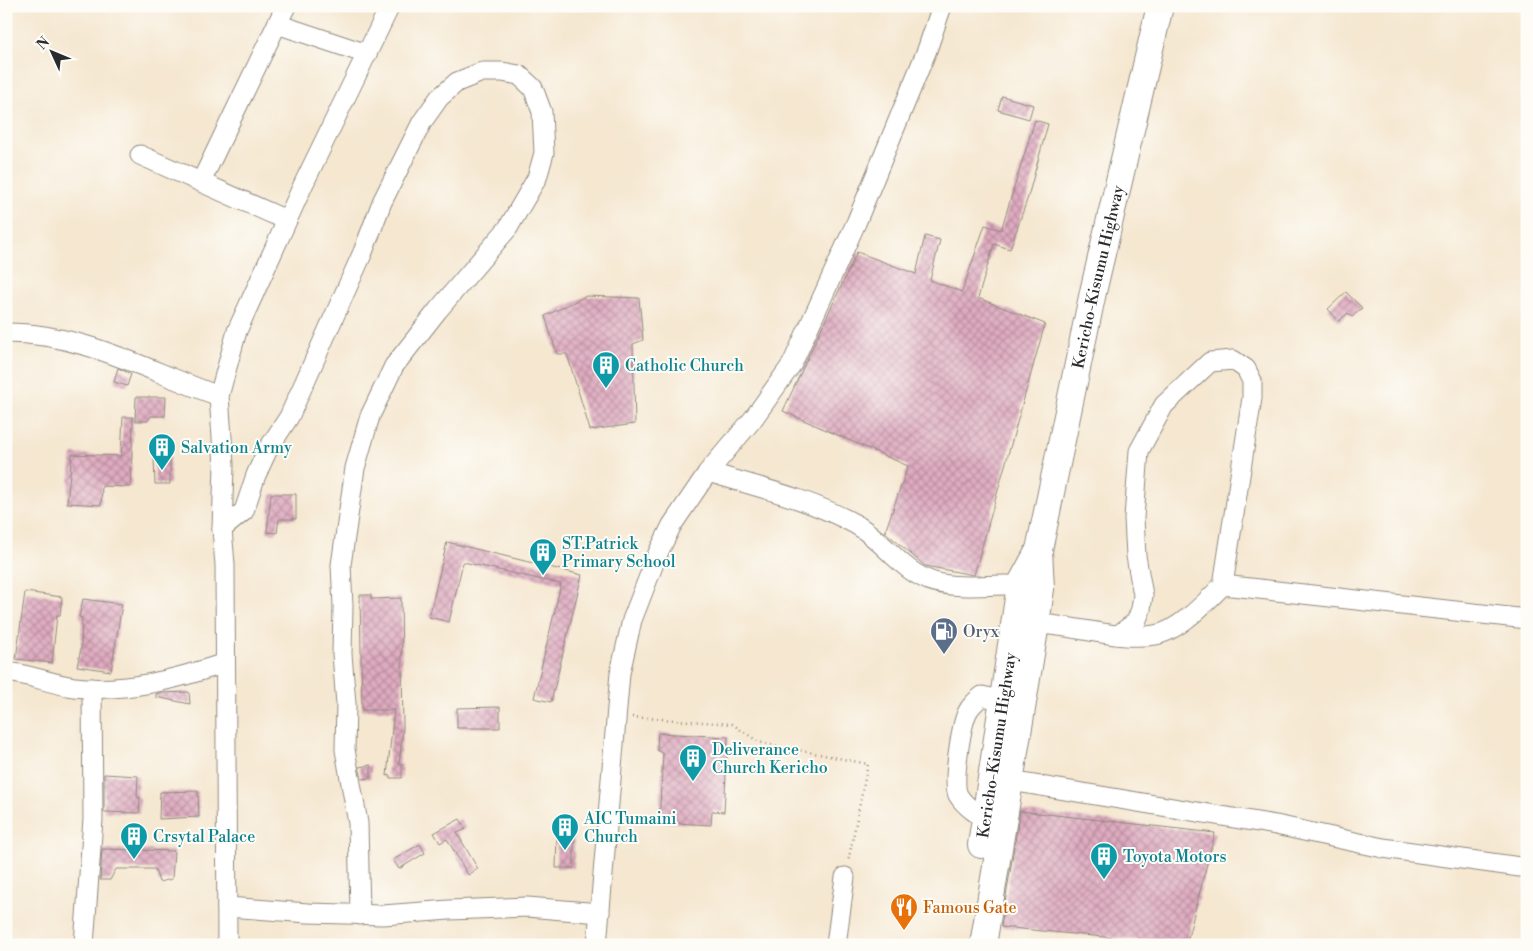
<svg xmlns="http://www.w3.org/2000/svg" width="1533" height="951" viewBox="0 0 1533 951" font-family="'Libre Bodoni',serif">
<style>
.building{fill:url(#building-cross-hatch)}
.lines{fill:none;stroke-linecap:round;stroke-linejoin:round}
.minor-casing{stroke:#90897e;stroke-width:21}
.highway-casing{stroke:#90897e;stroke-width:28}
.path{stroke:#90897e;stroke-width:2.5;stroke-dasharray:1 4;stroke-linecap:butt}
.minor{stroke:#fff;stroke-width:19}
.highway{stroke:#fff;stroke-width:26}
.labels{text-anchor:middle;stroke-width:4;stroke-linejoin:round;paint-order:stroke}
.street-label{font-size:16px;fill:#2b2b2b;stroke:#fdfcf7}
.culture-label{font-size:16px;fill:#0d838f;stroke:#fdfcf7;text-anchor:start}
.service-label{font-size:16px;fill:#4e5e75;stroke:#fdfcf7;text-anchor:start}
.food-label{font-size:16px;fill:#c56008;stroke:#fdfcf7;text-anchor:start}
</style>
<defs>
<pattern id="building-cross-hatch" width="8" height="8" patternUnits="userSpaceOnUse" patternTransform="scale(1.25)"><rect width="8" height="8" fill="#dfabc0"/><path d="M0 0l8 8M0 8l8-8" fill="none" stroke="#b58b9c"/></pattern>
</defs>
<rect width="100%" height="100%" fill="#fdfcf7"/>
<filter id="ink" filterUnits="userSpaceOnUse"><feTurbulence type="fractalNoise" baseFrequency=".02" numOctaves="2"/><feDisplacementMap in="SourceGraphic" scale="10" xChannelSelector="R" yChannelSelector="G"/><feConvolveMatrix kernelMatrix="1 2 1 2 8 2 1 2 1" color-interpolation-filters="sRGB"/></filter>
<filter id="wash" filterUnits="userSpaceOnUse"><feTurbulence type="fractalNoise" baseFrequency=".0096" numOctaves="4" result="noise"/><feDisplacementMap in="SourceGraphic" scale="20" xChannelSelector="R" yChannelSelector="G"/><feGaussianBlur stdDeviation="1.12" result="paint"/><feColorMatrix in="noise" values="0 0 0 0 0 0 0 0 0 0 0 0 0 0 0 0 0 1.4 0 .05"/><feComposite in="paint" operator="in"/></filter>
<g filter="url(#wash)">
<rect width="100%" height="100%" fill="#f5e7d0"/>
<g id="blocks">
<g class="building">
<path d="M1002 96 1033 105 1029 119 998 110Z"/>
<path d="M1035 120 1048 124 1028 197 1010 249 994 244 978 298 1045 324 974 575 925 566 885 532 908 466 783 411 857 252 916 274 925 236 940 240 930 280 962 292 985 225 1001 230Z"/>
<path d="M1346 292 1362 308 1352 317 1348 313 1339 321 1328 309Z"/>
<path d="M586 296 639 298 643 340 633 344 635 424 590 430 567 354H557L545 316Z"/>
<path d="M118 368 131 374 127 386 114 382Z"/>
<path d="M136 397H166L165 416H151L147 421H135Z"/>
<path d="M123 417H133L131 487 102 486 101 505 67 503 72 454 121 456Z"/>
<path d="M154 458H170V484H155Z"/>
<path d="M271 494H296V519H279L277 533 267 532Z"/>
<path d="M447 542 582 575 551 702 534 698 561 584 463 562 449 622 429 617Z"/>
<path d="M25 592 62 597 60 615H57L52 663 16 659Z"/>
<path d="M360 595H371V599L401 598 403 729 399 764H402V778H390V775L387 776 394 710H362Z"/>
<path d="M83 599 122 604 111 671 77 666 81 649 82 618 79 617Z"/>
<path d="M189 692 190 704 156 697V694L159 693Z"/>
<path d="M500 707V728H457V708Z"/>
<path d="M658 733 728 737 724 812 712 811 711 825 659 822 663 754 657 750Z"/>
<path d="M371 765V778L362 779 359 767Z"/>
<path d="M104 774 138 776 137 797 140 798 139 813 104 812Z"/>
<path d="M198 791 199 817 159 819 160 792Z"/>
<path d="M1020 811 1215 833 1186 945 1001 927Z"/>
<path d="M460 819 466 829 457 833 478 869 468 875 447 839 440 843 434 833Z"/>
<path d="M557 834H574V868H556Z"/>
<path d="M420 844 425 853 399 869 393 860Z"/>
<path d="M102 849 174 851 172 879 159 882 155 869H116L110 880H100Z"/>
</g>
</g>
</g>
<g filter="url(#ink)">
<use href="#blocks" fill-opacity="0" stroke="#90897e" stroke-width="1"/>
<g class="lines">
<g class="minor-casing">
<g id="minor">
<path d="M277 24 286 6"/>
<path d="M140 155 286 220"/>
<path d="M201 182 277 24 367 54"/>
<path d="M6 333C83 333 148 371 219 396"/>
<path d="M708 472C757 487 810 499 855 524 884 540 901 572 934 582 966 591 1001 581 1033 587"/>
<path d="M222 529 244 511 256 475 268 449 289 417 363 252 382 202 422 122 439 98 457 82 482 72H502L519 75 533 88 542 112 544 153 537 178 508 228 438 310 394 366 370 416 355 468 341 565 343 606 342 654 346 704 345 750 358 823 360 915"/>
<path d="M1036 624C1076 625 1116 641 1155 635 1179 631 1207 601 1223 585L1527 619"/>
<path d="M1118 635 1136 622 1141 609 1143 595 1136 556 1134 518 1139 451 1164 405 1210 362 1233 360 1246 369 1252 381V398L1223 585"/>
<path d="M6 672C29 674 51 684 74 687 125 693 177 679 225 663"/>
<path d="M1011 781 1276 825 1383 848 1527 868"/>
<path d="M995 823C982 818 965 807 958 795 952 782 961 727 967 713 970 706 976 701 982 696L1015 703"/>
<path d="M227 907 308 913 383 915 449 910 527 907 600 913"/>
<path d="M84 945 93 819 92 688"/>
<path d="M227 945 225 565 222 529 224 465 219 396 237 331 304 183 390 6"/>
<path d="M597 945 620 673 632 620 658 553 672 525 708 472 753 419 792 364 856 223 927 50 942 6"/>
<path d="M836 945 845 877"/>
</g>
</g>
<g class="highway-casing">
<g id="highway">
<path id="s1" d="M981 845 1020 585 1039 550"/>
<path id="s2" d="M983 945 1036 624 1041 589 1039 550 1093 292 1160 6"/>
</g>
</g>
<path class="path" d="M632 717 732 724 759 742 868 764 848 862"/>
<use href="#minor" class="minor"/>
<use href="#highway" class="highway"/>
</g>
</g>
<defs>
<g id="building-pin" transform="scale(1.4375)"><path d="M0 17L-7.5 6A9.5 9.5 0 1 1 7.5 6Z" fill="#0f9aa8" stroke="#fdfcf7"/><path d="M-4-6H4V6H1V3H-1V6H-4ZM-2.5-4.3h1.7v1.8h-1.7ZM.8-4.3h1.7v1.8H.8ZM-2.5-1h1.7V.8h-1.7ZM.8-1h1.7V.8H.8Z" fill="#fff"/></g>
<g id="fuel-pin" transform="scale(1.4375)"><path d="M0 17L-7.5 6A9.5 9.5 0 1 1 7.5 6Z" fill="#5c6f8a" stroke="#fdfcf7"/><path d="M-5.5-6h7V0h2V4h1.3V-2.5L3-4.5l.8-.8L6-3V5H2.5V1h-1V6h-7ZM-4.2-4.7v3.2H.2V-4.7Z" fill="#fff"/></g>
<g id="restaurant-pin" transform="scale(1.4375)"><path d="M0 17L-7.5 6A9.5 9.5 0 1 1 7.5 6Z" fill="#e8710a" stroke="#fdfcf7"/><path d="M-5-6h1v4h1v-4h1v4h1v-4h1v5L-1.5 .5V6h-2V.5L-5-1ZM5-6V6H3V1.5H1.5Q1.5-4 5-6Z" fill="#fff"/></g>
</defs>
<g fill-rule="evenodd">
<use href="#building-pin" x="606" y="365"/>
<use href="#building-pin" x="162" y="447"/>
<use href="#building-pin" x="543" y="552"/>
<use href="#fuel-pin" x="944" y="631"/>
<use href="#building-pin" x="693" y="758"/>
<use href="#building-pin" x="565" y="827"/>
<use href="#building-pin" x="134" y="836"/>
<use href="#building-pin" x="1104" y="856"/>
<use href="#restaurant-pin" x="904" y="907"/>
</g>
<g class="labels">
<g class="street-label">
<text dy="6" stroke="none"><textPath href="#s2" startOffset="679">Kericho-Kisumu Highway</textPath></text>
<text dy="6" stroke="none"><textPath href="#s1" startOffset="101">Kericho-Kisumu Highway</textPath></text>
</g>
<g class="culture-label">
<text x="625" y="371">Catholic Church</text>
<text x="181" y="453">Salvation Army</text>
<text x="562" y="549">ST.Patrick<tspan x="562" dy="18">Primary School</tspan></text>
<text x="712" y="755">Deliverance<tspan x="712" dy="18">Church Kericho</tspan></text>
<text x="584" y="824">AIC Tumaini<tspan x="584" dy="18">Church</tspan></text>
<text x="153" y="842">Crsytal Palace</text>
<text x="1123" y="862">Toyota Motors</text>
</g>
<g class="service-label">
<text x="963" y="637">Oryx</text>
</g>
<g class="food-label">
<text x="923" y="913">Famous Gate</text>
</g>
</g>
<rect width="1533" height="951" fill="none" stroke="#fdfcf7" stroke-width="25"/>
<g transform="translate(52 52) rotate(314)" stroke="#fdfcf7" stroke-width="4" paint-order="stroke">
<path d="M0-4L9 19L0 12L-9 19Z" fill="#2b2b2b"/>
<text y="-8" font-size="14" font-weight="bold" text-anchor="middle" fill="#2b2b2b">N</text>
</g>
</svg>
